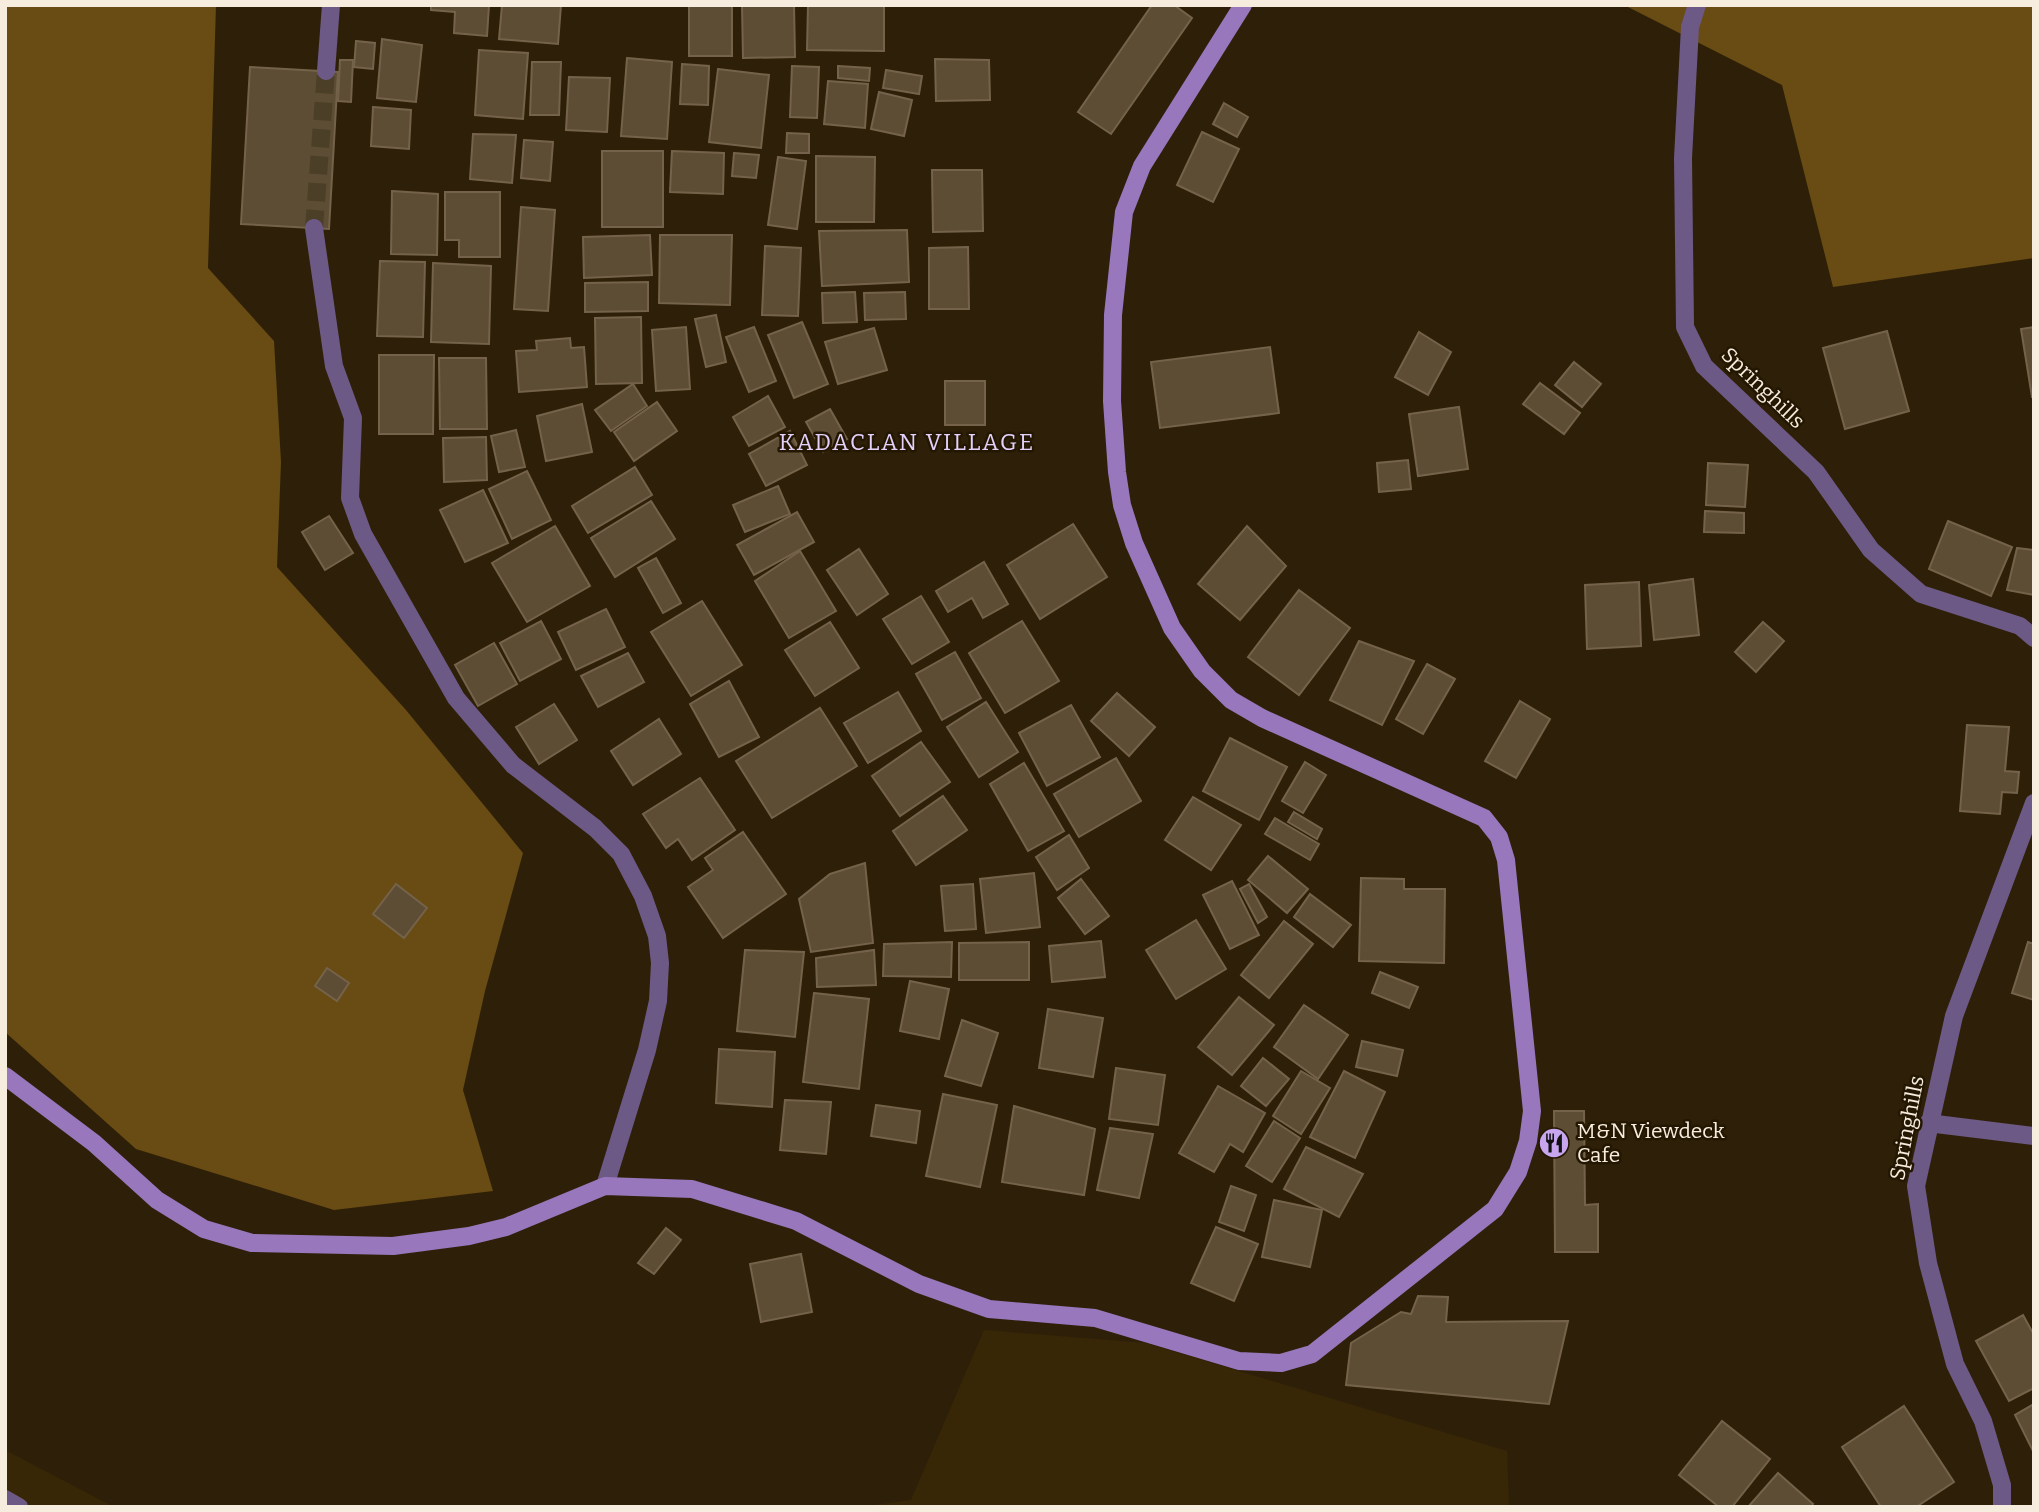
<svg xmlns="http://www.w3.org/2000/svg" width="2039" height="1512" viewBox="0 0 2039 1512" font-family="Bitter,serif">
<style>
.built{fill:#382706}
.forest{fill:#694b14}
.building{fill:#5d4d34;stroke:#74634a;stroke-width:2}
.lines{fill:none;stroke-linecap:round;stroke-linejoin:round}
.minor-tunnel{stroke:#4c3f28;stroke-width:18;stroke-dasharray:18 9;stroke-linecap:butt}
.service{stroke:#6d5985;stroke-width:18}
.minor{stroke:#6d5985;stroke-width:18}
.secondary{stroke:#9877bd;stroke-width:18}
.labels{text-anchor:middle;stroke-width:5;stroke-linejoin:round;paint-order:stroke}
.street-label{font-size:21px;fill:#f7eddf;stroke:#241701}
.poi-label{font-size:21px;fill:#f7eddf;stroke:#241701;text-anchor:start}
.neighbourhood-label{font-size:23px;letter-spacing:2px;fill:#e4d1fb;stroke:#241701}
</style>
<rect width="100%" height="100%" fill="#2e2008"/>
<g class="built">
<path d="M984 1330 1145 1343 1507 1451 1509 1507H861L911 1500Z"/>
<path d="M5 1450 114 1507H5Z"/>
</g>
<g class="forest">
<path d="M5 5H216L208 268 274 341 281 462 277 567 406 710 523 853 485 991 463 1090 493 1191 334 1210 136 1149 5 1032Z"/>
<path d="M1624 5H2034V258L1833 287 1782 85Z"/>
</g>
<g class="building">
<path d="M431 5H489L487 36 454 33 455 12 431 10Z"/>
<path d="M502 5H561L558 44 499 39Z"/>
<rect x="689" y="5" width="43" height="51"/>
<path d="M742 5H794L795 57 743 58Z"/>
<path d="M808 5H884V51L807 50Z"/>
<path d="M1152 5H1174L1192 18 1111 134 1078 112Z"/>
<path d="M382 39 422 45 416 102 377 98Z"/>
<path d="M356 41 375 43 373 69 354 67Z"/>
<path d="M479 50 528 53 523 119 475 115Z"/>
<path d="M627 58 672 62 667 139 621 136Z"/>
<path d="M935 59 989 60 990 100 936 101Z"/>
<path d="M340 60H353L351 102 338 101Z"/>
<path d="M532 62H561L559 115H530Z"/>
<path d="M682 64 709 66 708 105 680 104Z"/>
<path d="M792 66 819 67 817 118 790 117Z"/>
<path d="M838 66 870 68 869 81 838 78Z"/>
<path d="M250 67 338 72 329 229 241 224Z"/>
<path d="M718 69 769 75 761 148 709 142Z"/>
<path d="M886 70 922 76 919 94 883 88Z"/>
<path d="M569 77 610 78 607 132 566 130Z"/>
<path d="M828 81 868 84 865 128 824 124Z"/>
<path d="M879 92 912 100 904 136 871 129Z"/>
<path d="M1224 103 1248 117 1237 137 1213 124Z"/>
<path d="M373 107 411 110 409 149 371 146Z"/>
<path d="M1202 132 1239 149 1213 202 1177 185Z"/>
<path d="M787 133 809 134V153H786Z"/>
<path d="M473 134 516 135 512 183 470 179Z"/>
<path d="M524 140 553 142 550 181 521 178Z"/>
<rect x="602" y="151" width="61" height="76"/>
<path d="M672 151 724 153 723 194 670 192Z"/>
<path d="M734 153 759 155 756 178 732 176Z"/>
<path d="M816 156 875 157 874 222H816Z"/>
<path d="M778 157 806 161 797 229 768 225Z"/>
<path d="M932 170H982L983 231 933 232Z"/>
<path d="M392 191 438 194 437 255 391 254Z"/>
<path d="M445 192H500V257H459V240H445Z"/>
<path d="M521 207 555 210 548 311 514 309Z"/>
<path d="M907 230 909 282 822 286 819 231Z"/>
<path d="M650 235 652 275 584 278 583 237Z"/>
<path d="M660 235H732L730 305 659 303Z"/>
<path d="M765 246 801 248 798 316 762 315Z"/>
<path d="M968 247 969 309H929V248Z"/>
<path d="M380 261 425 262 423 337 377 336Z"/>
<path d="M433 263 491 266 489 344 431 342Z"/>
<path d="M648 282V311L585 312V283Z"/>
<path d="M855 292 857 322 823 323 822 293Z"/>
<path d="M905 292 906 319 865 320 864 293Z"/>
<path d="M716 315 726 362 706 367 695 319Z"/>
<path d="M641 317 642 383 596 384 595 318Z"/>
<path d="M802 322 828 384 794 398 768 335Z"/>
<path d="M686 327 690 389 656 391 652 330Z"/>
<path d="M754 327 776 381 749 392 726 337Z"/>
<path d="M2034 327V397H2032L2021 329Z"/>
<path d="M874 328 887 370 838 384 825 342Z"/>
<path d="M1887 331 1909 411 1845 429 1823 348Z"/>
<path d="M1419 332 1451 352 1428 395 1395 377Z"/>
<path d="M570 338 571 348 584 347 587 387 519 392 516 351 537 350 536 341Z"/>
<path d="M1270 347 1279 413 1160 428 1151 362Z"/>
<path d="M379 355H434L433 434H379Z"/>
<path d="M439 358H486L487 429H440Z"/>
<path d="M1574 362 1601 384 1582 407 1555 385Z"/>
<rect x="945" y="381" width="40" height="44"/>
<path d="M1540 383 1580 413 1564 434 1523 404Z"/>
<path d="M633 384 647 406 611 431 595 410Z"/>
<path d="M768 396 785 427 749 446 733 417Z"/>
<path d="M657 402 677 431 634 461 614 432Z"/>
<path d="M582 404 592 452 546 461 537 416Z"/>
<path d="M1459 407 1468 469 1418 476 1409 414Z"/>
<path d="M830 409 847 439 823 452 806 422Z"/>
<path d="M516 430 525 467 499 472 491 436Z"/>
<path d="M790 431 807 465 766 486 749 454Z"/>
<path d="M486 437 487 480 444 482 443 438Z"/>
<path d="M1408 460 1411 489 1379 492 1377 463Z"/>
<path d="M1708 463 1748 465 1745 507 1706 505Z"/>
<path d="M635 467 652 495 588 533 572 506Z"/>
<path d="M527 471 551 520 512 539 489 489Z"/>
<path d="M778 486 790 514 745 532 733 505Z"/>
<path d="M483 490 508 543 465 562 440 510Z"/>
<path d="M651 501 675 539 615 577 591 538Z"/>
<path d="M1705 511 1744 513V533L1704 532Z"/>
<path d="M797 512 814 542 754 575 737 545Z"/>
<path d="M329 516 353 553 325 570 302 532Z"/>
<path d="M1948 521 2012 547 1991 596 1929 569Z"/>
<path d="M1073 524 1107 577 1040 619 1007 565Z"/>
<path d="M555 526 590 586 527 622 492 563Z"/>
<path d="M1247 526 1286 566 1240 620 1198 584Z"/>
<path d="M2017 548 2034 550V595L2007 590Z"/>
<path d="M859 549 888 594 857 615 827 570Z"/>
<path d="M800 551 836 611 789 638 755 581Z"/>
<path d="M656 558 681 603 663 613 638 568Z"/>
<path d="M984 562 1008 604 983 618 972 598 948 612 936 591Z"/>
<path d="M1693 579 1699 635 1654 640 1649 585Z"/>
<path d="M1639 582 1641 646 1587 649 1585 585Z"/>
<path d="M1299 590 1350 628 1299 695 1248 657Z"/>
<path d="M921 596 949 642 912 664 883 619Z"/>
<path d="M702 601 742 665 691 696 651 632Z"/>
<path d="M606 609 625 647 576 670 558 632Z"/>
<path d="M541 621 561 659 520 681 500 643Z"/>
<path d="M1022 621 1059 681 1005 713 969 653Z"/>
<path d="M830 622 859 668 815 696 785 650Z"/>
<path d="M1763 622 1784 641 1756 672 1735 652Z"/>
<path d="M1359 641 1414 661 1382 725 1330 700Z"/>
<path d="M494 643 517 684 478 706 455 665Z"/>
<path d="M955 652 981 698 942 720 916 674Z"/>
<path d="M628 653 644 682 598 707 581 676Z"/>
<path d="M1427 664 1455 679 1423 734 1396 719Z"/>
<path d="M729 681 759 737 719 757 690 704Z"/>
<path d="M898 692 921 731 868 763 844 723Z"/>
<path d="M1117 693 1155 727 1129 756 1091 721Z"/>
<path d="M1520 701 1550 719 1516 778 1485 761Z"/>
<path d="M986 702 1018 752 979 777 947 727Z"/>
<path d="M554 704 577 740 539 764 516 727Z"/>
<path d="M1071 705 1100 757 1047 786 1019 733Z"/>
<path d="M820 708 857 766 772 818 736 761Z"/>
<path d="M659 719 681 754 633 785 611 751Z"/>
<path d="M1967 725 2009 727 2005 771 2019 772 2017 793 2002 792 2000 814 1960 811Z"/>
<path d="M1230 738 1287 767 1259 820 1203 791Z"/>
<path d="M921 742 950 782 900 816 872 776Z"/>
<path d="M1116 758 1141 801 1079 837 1054 794Z"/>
<path d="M1305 762 1326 775 1303 813 1282 801Z"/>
<path d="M1024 763 1064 831 1028 851 990 784Z"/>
<path d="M700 778 735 830 692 860 678 839 666 848 643 814Z"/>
<path d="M943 796 967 830 916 865 893 831Z"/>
<path d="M1193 797 1241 825 1211 870 1165 840Z"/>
<path d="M1294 812 1322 829 1317 839 1288 822Z"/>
<path d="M1275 818 1319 844 1310 860 1265 834Z"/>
<path d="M743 832 786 894 723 938 688 887 713 870 705 858Z"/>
<path d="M1069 835 1089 868 1057 890 1036 857Z"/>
<path d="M1268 856 1308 889 1287 913 1248 880Z"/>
<path d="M865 863 873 943 811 952 799 899 830 874Z"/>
<path d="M1034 873 1040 927 986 933 980 879Z"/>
<path d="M1361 878 1404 879V889H1445L1444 963 1359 961Z"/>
<path d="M1081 879 1109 916 1085 934 1058 898Z"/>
<path d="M1232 881 1259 935 1230 949 1203 895Z"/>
<path d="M396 884 427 908 404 938 373 914Z"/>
<path d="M973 884 976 929 945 931 941 886Z"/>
<path d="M1249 884 1267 917 1258 923 1240 889Z"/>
<path d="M1310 894 1351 925 1333 947 1294 917Z"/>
<path d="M1196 920 1226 969 1176 999 1146 950Z"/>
<path d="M1284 921 1313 944 1269 998 1241 975Z"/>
<path d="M1101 941 1105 977 1052 982 1049 946Z"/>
<path d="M952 942 951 977 883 976 884 944Z"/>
<path d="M1029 942V980H959V943Z"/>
<path d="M2028 942 2034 944V1000L2012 993Z"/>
<path d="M745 950 804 952 795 1037 737 1031Z"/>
<path d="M874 950 876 985 817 987 816 958Z"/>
<path d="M327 968 349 983 337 1001 315 986Z"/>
<path d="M1380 972 1418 987 1409 1008 1372 993Z"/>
<path d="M910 981 949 989 939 1039 900 1031Z"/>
<path d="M814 993 869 999 859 1089 803 1082Z"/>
<path d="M1239 997 1274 1025 1232 1075 1198 1047Z"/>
<path d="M1304 1005 1348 1035 1318 1079 1274 1047Z"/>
<path d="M1048 1009 1103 1018 1093 1077 1039 1068Z"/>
<path d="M962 1020 998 1033 981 1086 945 1076Z"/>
<path d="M1362 1041 1403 1050 1397 1076 1356 1067Z"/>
<path d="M719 1049 775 1052 772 1107 716 1103Z"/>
<path d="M1263 1058 1289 1079 1266 1106 1241 1086Z"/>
<path d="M1116 1068 1165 1075 1158 1125 1109 1119Z"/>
<path d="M1301 1071 1330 1088 1301 1134 1273 1116Z"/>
<path d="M1344 1071 1385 1092 1355 1158 1310 1137Z"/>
<path d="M1218 1086 1265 1113 1243 1152 1230 1144 1214 1172 1179 1153Z"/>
<path d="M943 1094 997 1105 980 1187 926 1176Z"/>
<path d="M785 1100 831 1102 826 1154 780 1150Z"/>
<path d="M876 1105 920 1111 916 1143 871 1136Z"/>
<path d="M1014 1106 1095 1129 1084 1195 1002 1182Z"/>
<path d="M1554 1111H1584L1585 1205 1598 1204V1252H1555Z"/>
<path d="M1274 1121 1300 1138 1272 1182 1246 1166Z"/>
<path d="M1110 1128 1153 1134 1139 1198 1097 1190Z"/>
<path d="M1306 1147 1363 1174 1339 1217 1284 1189Z"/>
<path d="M1231 1186 1256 1195 1244 1231 1219 1222Z"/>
<path d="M1274 1200 1322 1210 1310 1267 1262 1257Z"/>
<path d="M1216 1227 1258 1244 1234 1301 1191 1283Z"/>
<path d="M666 1228 681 1240 654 1274 638 1263Z"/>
<path d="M801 1254 812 1312 761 1322 750 1264Z"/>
<path d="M1418 1296 1448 1297 1446 1322 1568 1321 1549 1404 1346 1385 1351 1343 1401 1312 1411 1314Z"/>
<path d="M2023 1315 2034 1335V1388L2009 1401 1976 1341Z"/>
<path d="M2034 1404V1453L2015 1415Z"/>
<path d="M1904 1406 1954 1482 1916 1507H1881L1842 1447Z"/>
<path d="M1722 1421 1770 1459 1732 1507H1719L1679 1475Z"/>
<path d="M1778 1473 1813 1504 1811 1507H1748Z"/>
</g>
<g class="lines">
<path class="minor-tunnel" d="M314 228 326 71"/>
<path class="service" d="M5 1499 19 1507"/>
<g class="minor">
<path d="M1697 5 1690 27 1683 158 1685 327 1704 366 1816 472 1871 550 1921 594 2020 626 2034 638"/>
<path d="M326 71 331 5"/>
<path d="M314 228 334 366 353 418 350 498 363 534 456 698 513 765 595 828 621 854 643 896 657 936 660 963 658 1001 647 1050 605 1186"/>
<path d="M1928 1123 2034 1136"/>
<path d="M2002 1507V1485L1983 1421 1955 1364 1928 1263 1916 1186 1954 1016 2034 803"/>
</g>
<path class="secondary" d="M5 1076 94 1143 157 1200 204 1229 252 1243 393 1246 469 1236 506 1227 605 1186 692 1189 796 1221 919 1284 989 1309 1095 1318 1239 1361 1281 1363 1312 1354 1495 1209 1518 1172 1528 1141 1532 1111 1506 860 1499 837 1484 818 1262 718 1231 700 1202 671 1172 628 1134 543 1122 505 1117 472 1112 401 1113 315 1124 212 1142 166 1243 5"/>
</g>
<defs>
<g id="restaurant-disc" transform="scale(1.575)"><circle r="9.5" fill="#c7a6ef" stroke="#241701"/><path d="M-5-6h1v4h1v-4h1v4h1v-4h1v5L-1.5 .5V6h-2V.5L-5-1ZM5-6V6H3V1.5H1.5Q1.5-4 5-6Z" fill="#111"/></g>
</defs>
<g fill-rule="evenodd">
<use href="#restaurant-disc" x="1554" y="1143"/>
</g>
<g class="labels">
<g class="street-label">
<text transform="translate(1763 388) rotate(44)" y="7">Springhills</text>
<text transform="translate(1907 1128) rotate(-79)" y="7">Springhills</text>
</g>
<g class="poi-label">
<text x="1577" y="1138">M&amp;N Viewdeck<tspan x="1577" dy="24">Cafe</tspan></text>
</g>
<g class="neighbourhood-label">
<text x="907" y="450">KADACLAN VILLAGE</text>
</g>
</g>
<rect width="2039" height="1512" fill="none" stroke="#f7eddf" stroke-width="14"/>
</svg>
